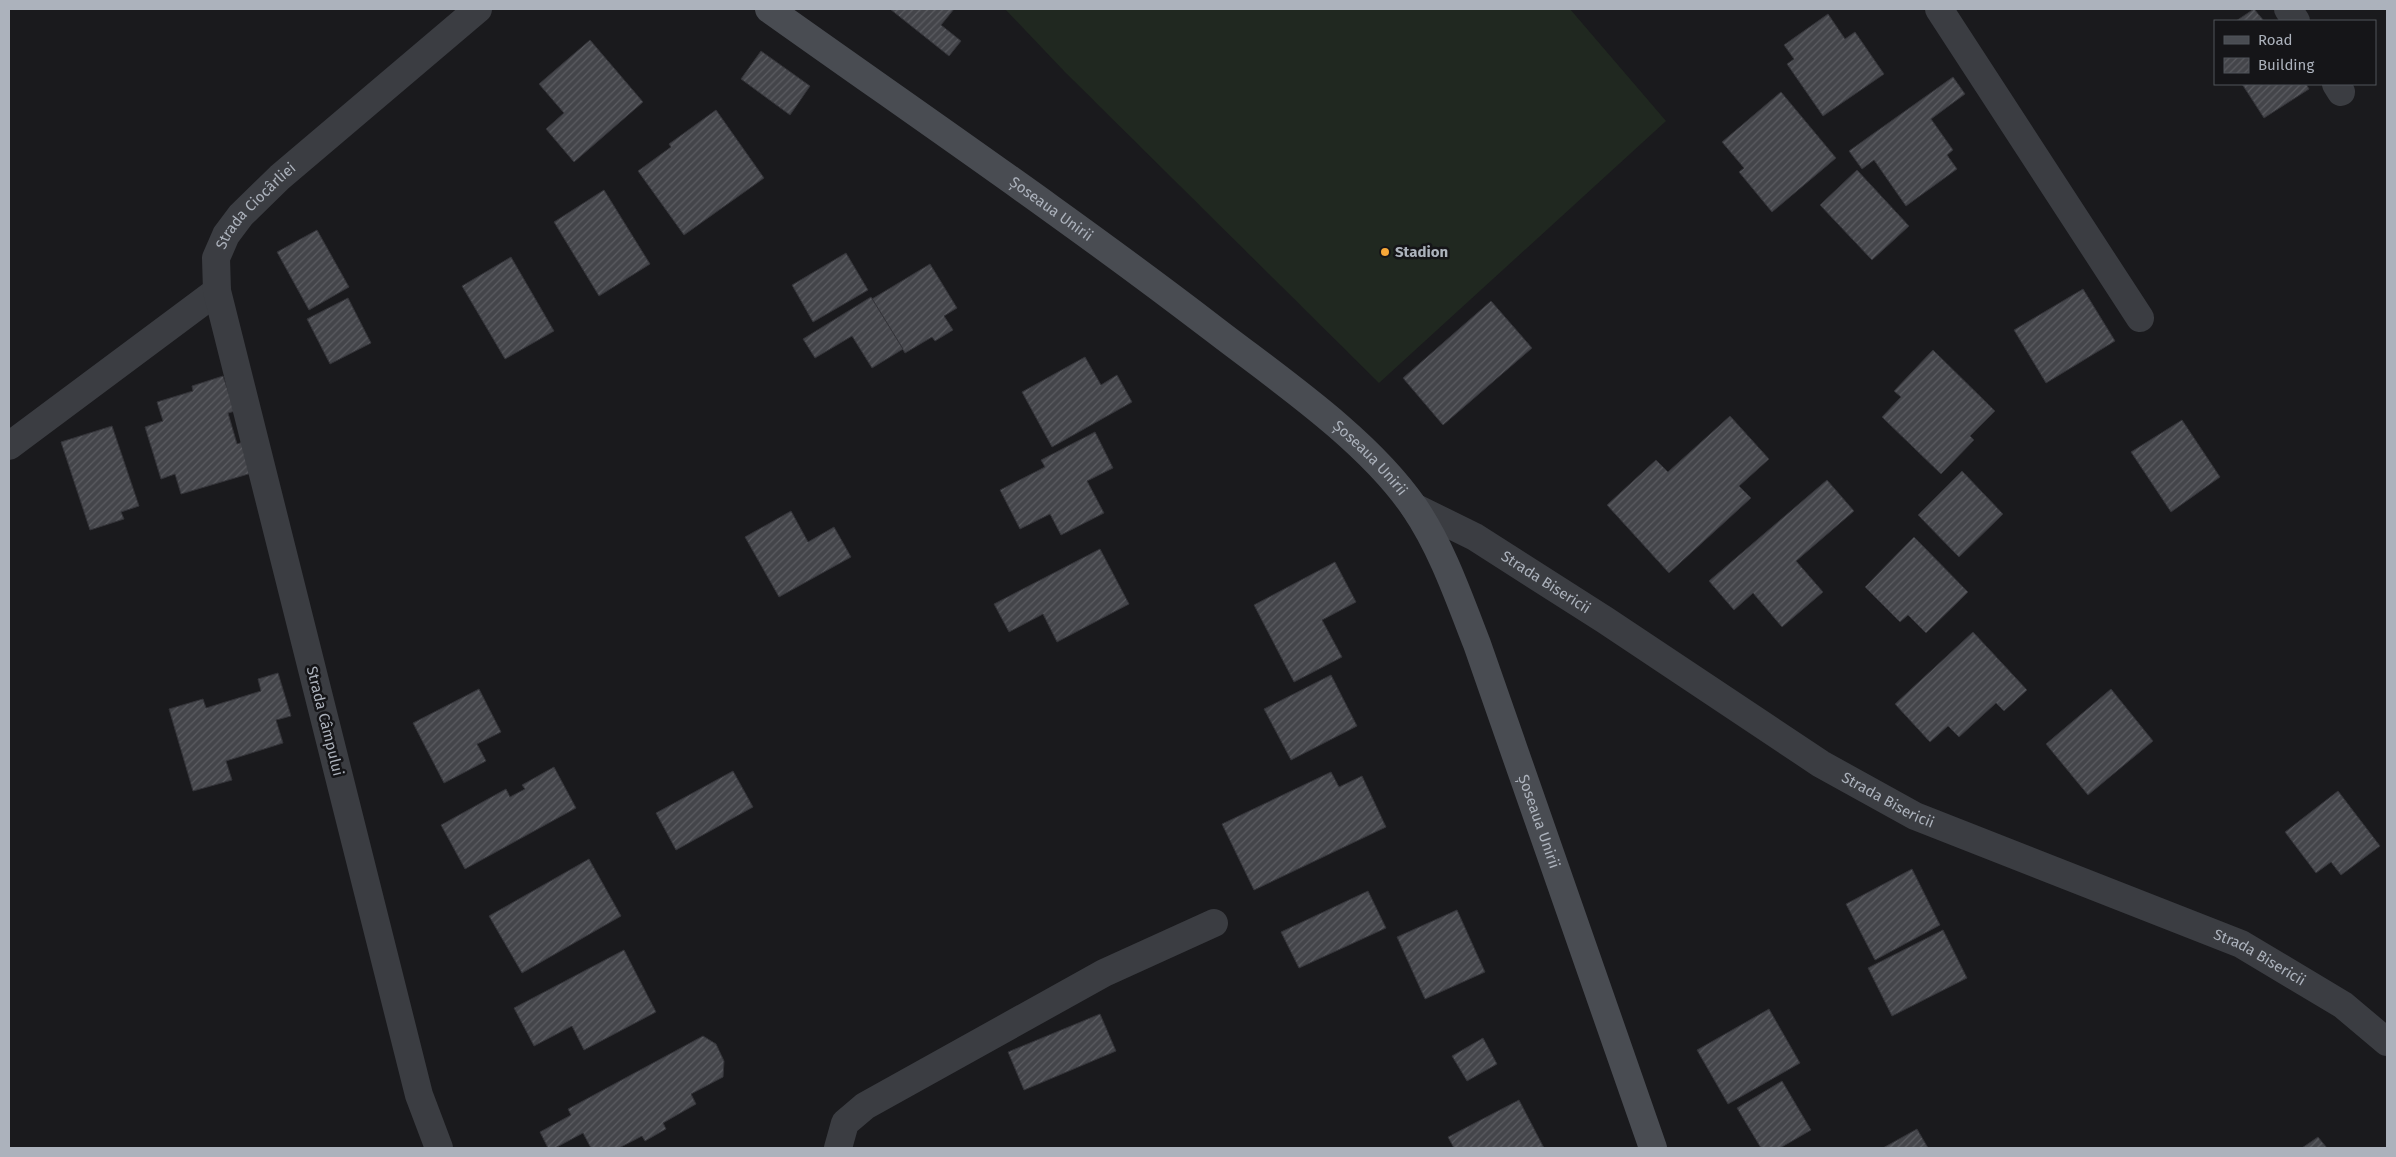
<svg xmlns="http://www.w3.org/2000/svg" width="2396" height="1157" viewBox="0 0 2396 1157" font-family="'Fira Sans',sans-serif">
<style>
.pitch{fill:#202820}
.building{fill:url(#building-hatch);stroke:#343439}
.lines{fill:none;stroke-linecap:round;stroke-linejoin:round}
.minor{stroke:#3b3d42;stroke-width:28}
.secondary{stroke:#494c52;stroke-width:28}
.poi-dot{fill:#f7a838;stroke:#151518;stroke-width:2}
.labels{text-anchor:middle;stroke-width:5;stroke-linejoin:round;paint-order:stroke}
.street-label{font-size:15px;fill:#acb2bc;stroke:#151518}
.poi-label{font-size:15px;font-weight:bold;fill:#acb2bc;stroke:#151518;text-anchor:start}
</style>
<defs>
<pattern id="building-hatch" width="6" height="6" patternUnits="userSpaceOnUse" patternTransform="scale(1.25)"><rect width="6" height="6" fill="#44454a"/><path d="M-1 1l2-2M0 6l6-6M5 7l2-2" fill="none" stroke="#5c5d62"/></pattern>
</defs>
<rect width="100%" height="100%" fill="#1a1a1d"/>
<path class="pitch" d="M1005 9H1570L1666 121 1379 383 1064 71Z"/>
<g class="building">
<path d="M890 9H954L941 25 961 41 949 56Z"/>
<path d="M2254 9 2264 21H2236Z"/>
<path d="M1828 14 1845 39 1855 32 1884 74 1823 116 1787 64 1794 59 1784 45Z"/>
<path d="M590 40 643 102 574 162 546 129 564 113 539 84Z"/>
<path d="M761 51 810 86 790 115 741 79Z"/>
<path d="M1953 77 1965 94 1931 119 1953 150 1947 155 1957 169 1906 206 1874 160 1862 169 1849 151Z"/>
<path d="M2242 84H2306L2309 89 2264 118Z"/>
<path d="M1781 92 1836 158 1772 212 1739 172 1744 168 1722 142Z"/>
<path d="M716 110 764 178 684 235 638 171 671 147 669 144Z"/>
<path d="M1857 170 1909 226 1872 260 1820 205Z"/>
<path d="M604 190 650 264 599 296 554 222Z"/>
<path d="M317 230 349 287 309 310 277 252Z"/>
<path d="M846 253 868 290 813 322 792 285Z"/>
<path d="M511 257 554 331 505 359 462 286Z"/>
<path d="M930 264 957 308 944 316 953 330 935 341 932 337 905 353 872 299Z"/>
<path d="M2083 289 2115 341 2046 383 2014 330Z"/>
<path d="M871 297 903 349 872 368 852 336 815 358 803 339Z"/>
<path d="M348 298 371 343 330 364 307 319Z"/>
<path d="M1491 301 1532 348 1443 425 1403 378Z"/>
<path d="M1933 350 1995 411 1970 436 1974 440 1941 474 1882 417 1901 397 1894 391Z"/>
<path d="M1085 357 1101 385 1117 375 1132 402 1052 447 1022 392Z"/>
<path d="M223 376 235 411 228 413 237 444 246 441 255 472 181 494 175 474 161 479 145 427 163 421 157 402 193 391 192 386Z"/>
<path d="M1730 416 1769 459 1739 486 1751 498 1669 573 1607 505 1656 460 1668 472Z"/>
<path d="M2182 420 2220 477 2171 512 2131 452Z"/>
<path d="M112 426 139 506 121 512 124 519 90 530 61 442Z"/>
<path d="M1095 432 1113 468 1087 481 1104 513 1061 535 1050 514 1020 529 1000 490 1045 467 1041 460Z"/>
<path d="M1962 471 2003 514 1959 557 1918 515Z"/>
<path d="M1827 480 1854 511 1796 561 1823 592 1782 627 1753 593 1734 610 1709 581Z"/>
<path d="M791 511 808 542 834 527 851 557 779 597 745 537Z"/>
<path d="M1914 537 1968 592 1926 633 1908 615 1900 622 1865 587Z"/>
<path d="M1100 549 1129 604 1057 642 1043 614 1009 632 994 604Z"/>
<path d="M1335 562 1356 602 1322 620 1342 657 1294 682 1254 605Z"/>
<path d="M1973 632 2027 690 2004 711 1996 703 1959 737 1948 726 1930 742 1895 704Z"/>
<path d="M278 673 291 716 276 720 283 743 226 761 232 780 193 791 169 709 203 699 206 708 261 691 258 679Z"/>
<path d="M1331 675 1357 726 1291 760 1264 709Z"/>
<path d="M479 689 501 732 477 744 486 761 444 783 413 723Z"/>
<path d="M2111 689 2153 741 2088 795 2046 744Z"/>
<path d="M554 767 576 808 465 869 441 825 506 789 510 797 525 789 522 785Z"/>
<path d="M733 771 753 807 676 850 656 813Z"/>
<path d="M1331 772 1339 787 1362 776 1386 827 1254 890 1222 824Z"/>
<path d="M2338 791 2380 846 2341 875 2331 862 2316 873 2285 832Z"/>
<path d="M589 859 621 916 522 973 489 916Z"/>
<path d="M1912 869 1940 925 1875 960 1846 904Z"/>
<path d="M1368 891 1386 928 1299 968 1281 932Z"/>
<path d="M1457 910 1485 972 1425 999 1397 937Z"/>
<path d="M1943 930 1967 978 1892 1016 1868 968Z"/>
<path d="M624 950 656 1012 584 1050 572 1026 534 1046 514 1008Z"/>
<path d="M1769 1009 1800 1063 1728 1104 1697 1050Z"/>
<path d="M1100 1014 1116 1051 1024 1090 1008 1052Z"/>
<path d="M703 1036 716 1044 724 1061 723 1077 691 1094 696 1104 663 1123 666 1129 645 1141 642 1136 619 1148H591L583 1133 555 1148H548L540 1132 571 1115 568 1109Z"/>
<path d="M1483 1038 1497 1064 1467 1081 1452 1056Z"/>
<path d="M1782 1081 1811 1130 1780 1148H1761L1737 1108Z"/>
<path d="M1519 1100 1544 1148H1454L1448 1137Z"/>
<path d="M1917 1129 1928 1148H1883Z"/>
<path d="M2318 1137 2327 1148H2302Z"/>
</g>
<g class="lines">
<g class="minor">
<path d="M1939 9 2140 318"/>
<path d="M2288 9 2296 21"/>
<path d="M2336 84 2341 92"/>
<path d="M9 446 217 291"/>
<path id="s1" d="M1414 507 1475 537 1605 620 1821 764 1915 816 2241 944 2343 1005 2387 1042"/>
<path id="s2" d="M439 1148 419 1095 217 291 216 258 226 235 241 215 280 177 478 9"/>
<path d="M838 1148 845 1123 865 1106 1104 973 1214 923"/>
</g>
<path class="secondary" id="s3" d="M769 9C918 115 1069 218 1215 330 1280 380 1367 439 1414 507 1442 548 1459 598 1477 644L1653 1148"/>
</g>
<circle class="poi-dot" cx="1385" cy="252" r="5"/>
<g class="labels">
<g class="street-label">
<text dy="5" stroke="none"><textPath href="#s2" startOffset="985">Strada Ciocârliei</textPath></text>
<text dy="5" stroke="none"><textPath href="#s3" startOffset="346">Șoseaua Unirii</textPath></text>
<text dy="5" stroke="none"><textPath href="#s3" startOffset="751">Șoseaua Unirii</textPath></text>
<text dy="5" stroke="none"><textPath href="#s1" startOffset="152">Strada Bisericii</textPath></text>
<text transform="translate(325 721) rotate(76)" y="5">Strada Câmpului</text>
<text dy="5" stroke="none"><textPath href="#s1" startOffset="558">Strada Bisericii</textPath></text>
<text dy="5" stroke="none"><textPath href="#s3" startOffset="1156">Șoseaua Unirii</textPath></text>
<text dy="5" stroke="none"><textPath href="#s1" startOffset="962">Strada Bisericii</textPath></text>
</g>
<g class="poi-label">
<text x="1395" y="257">Stadion</text>
</g>
</g>
<rect width="2396" height="1157" fill="none" stroke="#acb2bc" stroke-width="20"/>
<rect x="2214" y="20" width="162" height="65" fill="#151518" stroke="#51545a"/>
<rect x="2224" y="36" width="25" height="8" fill="#494c52" stroke="#51545a"/>
<text x="2258" y="45" font-size="15" fill="#acb2bc">Road</text>
<rect x="2224" y="58" width="25" height="15" fill="url(#building-hatch)" stroke="#51545a"/>
<text x="2258" y="70" font-size="15" fill="#acb2bc">Building</text>
</svg>
